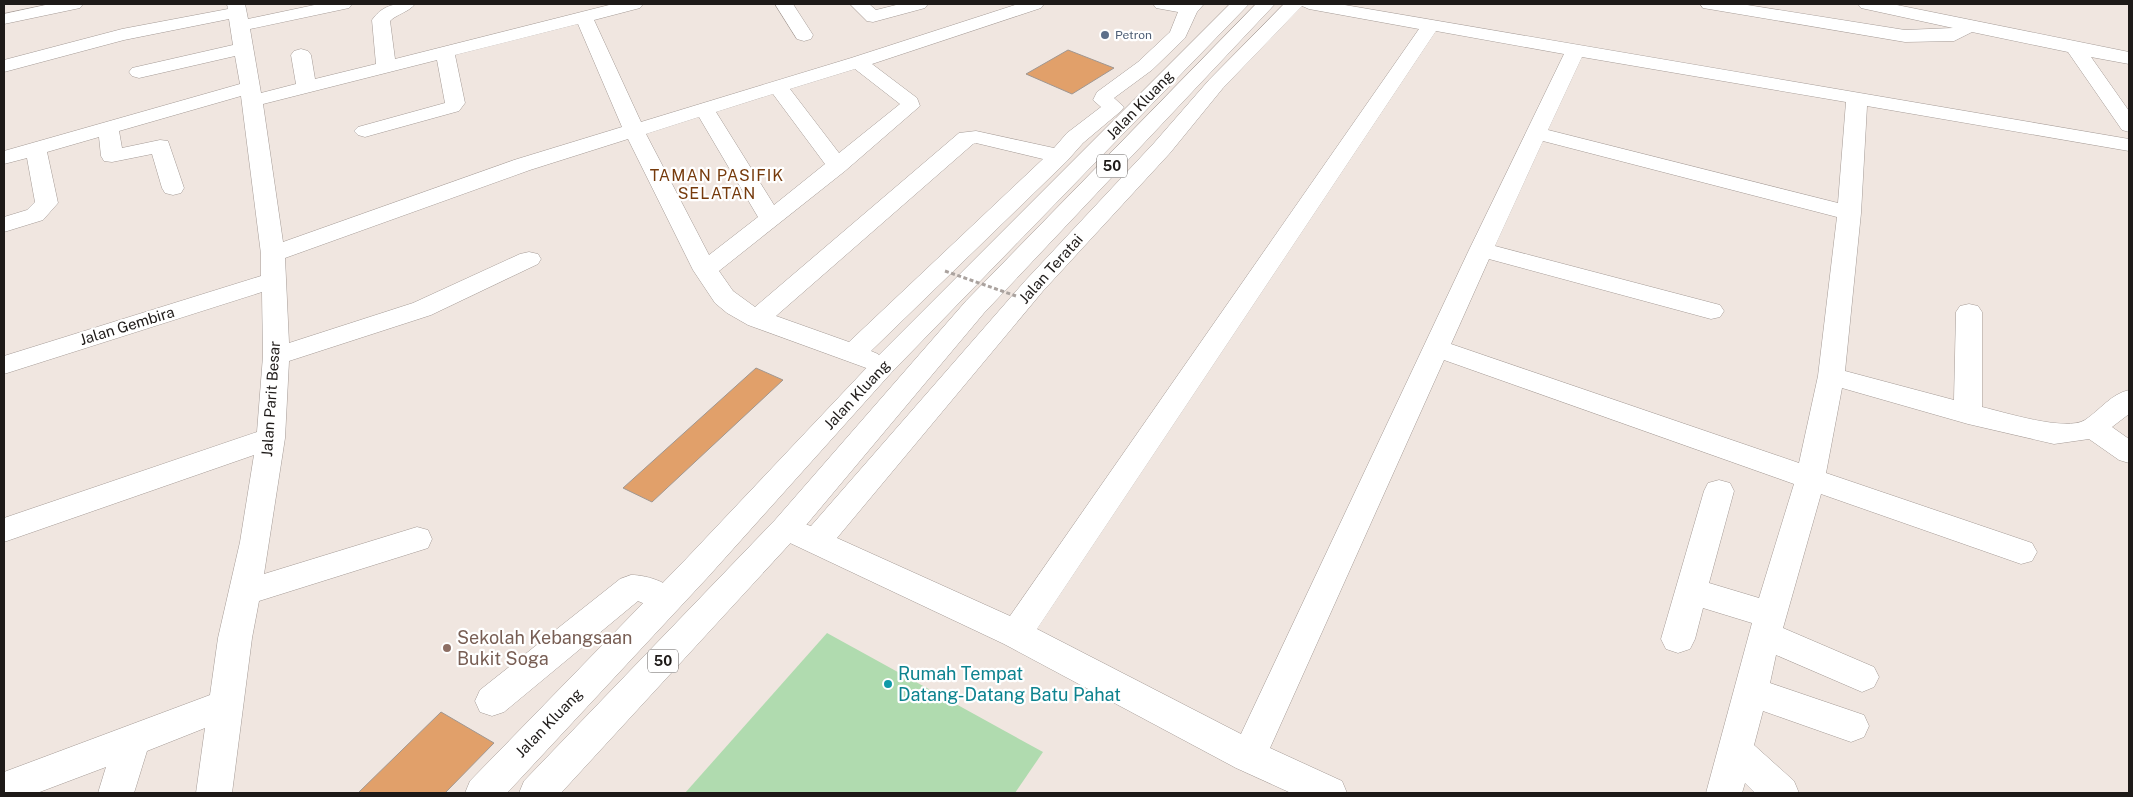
<svg xmlns="http://www.w3.org/2000/svg" width="2133" height="797" viewBox="0 0 2133 797" font-family="'Public Sans',sans-serif">
<style>
.green{fill:#b0dbaf}
.building{fill:#e1a06a;stroke:#a09791}
.lines{fill:none;stroke-linecap:round;stroke-linejoin:round}
.minor-casing{stroke:#a59b96;stroke-width:1}
.highway-casing{stroke:#a59b96;stroke-width:1}
.minor{fill:#fff;fill-rule:evenodd}
.highway{fill:#fff;fill-rule:evenodd}
.path-bridge{stroke:#aaa29e;stroke-width:3;stroke-dasharray:4 2.5;stroke-linecap:butt}
.service-dot{fill:#5c6f8a;stroke:#fff;stroke-width:2}
.education-dot{fill:#8d6e63;stroke:#fff;stroke-width:2}
.culture-dot{fill:#0f9aa8;stroke:#fff;stroke-width:2}
.labels{text-anchor:middle;stroke-width:4.5;stroke-linejoin:round;paint-order:stroke}
.far-service-label{font-size:12px;fill:#4e5e75;stroke:#fff;text-anchor:start}
.shield{fill:#fff;stroke:#625f5d;stroke-width:1}
.shield-label{font-size:14px;font-weight:bold;fill:#1e1a18}
.street-label{font-size:15px;fill:#1e1a18;stroke:#fff}
.neighbourhood-label{font-size:16px;letter-spacing:1px;fill:#763a0c;stroke:#fff}
.near-education-label{font-size:18px;fill:#785e54;stroke:#fff;text-anchor:start}
.near-culture-label{font-size:18px;fill:#0d838f;stroke:#fff;text-anchor:start}
</style>
<rect width="100%" height="100%" fill="#f0e6e0"/>
<path class="green" d="M827 633 1043 752 1015 793H685Z"/>
<g class="building">
<path d="M1068 50 1114 68 1072 94 1026 74Z"/>
<path d="M756 368 783 380 652 502 623 488Z"/>
<path d="M441 712 494 743 445 793H358Z"/>
</g>
<g class="lines">
<g class="minor-casing">
<g id="minor">
<path d="M50 4H83L80 8 4 24V14Z"/>
<path d="M227 4H245L248 19 319 4H352L349 8 250 29 261 93 296 84 291 55 294 51 301 49 308 51 311 55 315 79 376 64 372 20C383 4 397 3 415 4 409 12 397 14 390 21L395 59 613 4H643L640 8 594 20 641 122 851 58 1018 4H1044L1041 8 872 64 917 98 920 106 845 171 719 271 733 291 755 307 959 133 976 131 1054 148 1067 133 1101 107 1093 100 1097 92 1138 62 1170 32 1178 12 1156 8 1153 4H1204L1197 12 1185 38 1152 70 1114 98 1124 107 1121 111 1083 143 1067 161 871 351 878 354 882 360 878 366 869 369 748 325 727 313 715 303 693 270 628 139 530 170 285 258 289 343 413 303 520 254 529 252 538 254 541 259 538 264 431 315 289 361 285 438 264 574 417 527 428 530 432 539 428 548 259 601 252 638 232 793H196L205 728 147 751 134 793H98L106 767 37 793H4V772L210 695 218 638 240 542 254 455 4 542V518L257 432 263 356 262 292 4 374V356L261 276V254L241 96 119 131 122 148 160 140 168 141 184 188 181 193 173 195 165 193 162 188 152 154 112 162 104 161 101 156 99 137 47 152 58 203 43 220 4 232V217L27 210 35 202 27 158 4 164V151L240 84 235 56 139 78 132 76 129 72 132 68 233 45 229 19 124 40 4 72V60L122 29 228 9ZM578 24 622 127 514 160 283 242 263 104 437 60 445 103 358 127 354 131 358 135 365 137 372 135 459 111 465 103 455 55ZM855 69 900 104 839 153 790 89ZM773 94 825 164 774 205 716 112ZM699 117 758 217 709 255 646 134ZM976 143 1043 159 849 342 776 316 973 144Z"/>
<path d="M775 4H793L813 35 811 39 804 41 797 39Z"/>
<path d="M850 4H869L876 10 900 4H928L925 8 873 22 867 21Z"/>
<path d="M1284 4H1339L2129 139V151L1867 106 1861 213 1845 371 1954 400 1956 312 1960 306 1969 304 1978 306 1982 312V407C2004 412 2066 432 2085 420 2100 410 2111 394 2129 390V414L2112 427 2129 439V463L2119 460 2089 439 2054 444 1968 424 1842 388 1826 473 2032 543 2037 552 2032 561 2021 564 1821 494 1783 628 1874 667 1879 677 1874 687 1862 692 1776 655 1770 683 1864 715 1869 726 1864 737 1851 742 1763 711 1754 745 1794 781 1799 793H1755L1745 783 1742 793H1706L1752 623 1703 608 1695 639 1690 649 1678 653 1666 649 1661 639 1704 491 1708 483 1719 480 1730 483 1734 491 1709 583 1759 598 1794 484 1444 360 1270 748 1342 781 1347 793H1291L1236 768 1004 644 790 543 786 535 790 527 801 523 811 526 1025 281 1154 143 1209 80ZM1302 6 1309 9 1419 29 1010 616 837 538 1043 291 1170 153 1223 88ZM1436 31 1564 54 1469 250 1241 734 1037 629ZM1582 57 1846 102 1838 203 1548 130ZM1543 141 1837 217 1818 376 1799 463 1451 344 1489 259 1711 319 1720 317 1724 311 1720 305 1495 246Z"/>
<path d="M1700 4H1741L1905 30 1953 28 1861 8 1858 4H1892L2129 52V64L2091 57 2129 111V132L2122 130 2068 52 1972 32 1954 41 1905 42 1709 9 1703 8Z"/>
<path d="M631 575C649 575 674 584 682 600L677 609 666 613 638 601 504 712 492 716 480 712 475 701 480 690 620 579Z"/>
</g>
</g>
<g class="highway-casing">
<g id="highway">
<path d="M1230 4H1249L891 373 708 577 507 793H465L470 781 686 559 873 361Z"/>
<path d="M1256 4H1275L984 313 797 536 561 793H519L524 781 775 520 966 301Z"/>
</g>
</g>
<use href="#minor" class="minor"/>
<use href="#highway" class="highway"/>
<path class="path-bridge" d="M945 271 1016 296"/>
</g>
<circle class="service-dot" cx="1105" cy="35" r="5"/>
<circle class="education-dot" cx="447" cy="648" r="5"/>
<circle class="culture-dot" cx="888" cy="684" r="5"/>
<g class="labels">
<g class="far-service-label">
<text x="1115" y="39">Petron</text>
</g>
<g class="shield">
<rect x="1097" y="154.5" width="30" height="23" rx="4"/>
<rect x="648" y="649.5" width="30" height="23" rx="4"/>
</g>
<g class="shield-label">
<text x="1112" y="171">50</text>
<text x="663" y="666">50</text>
</g>
<g class="street-label">
<text transform="translate(1140 105) rotate(-46)" y="5">Jalan Kluang</text>
<text transform="translate(1051 269) rotate(-48)" y="5">Jalan Teratai</text>
<text transform="translate(127 326) rotate(-17)" y="5">Jalan Gembira</text>
<text transform="translate(857 395) rotate(-47)" y="5">Jalan Kluang</text>
<text transform="translate(271 399) rotate(-86)" y="5">Jalan Parit Besar</text>
<text transform="translate(549 723) rotate(-46)" y="5">Jalan Kluang</text>
</g>
<g class="neighbourhood-label">
<text x="717" y="181">TAMAN PASIFIK<tspan x="717" dy="18">SELATAN</tspan></text>
</g>
<g class="near-education-label">
<text x="457" y="644">Sekolah Kebangsaan<tspan x="457" dy="21">Bukit Soga</tspan></text>
</g>
<g class="near-culture-label">
<text x="898" y="680">Rumah Tempat<tspan x="898" dy="21">Datang-Datang Batu Pahat</tspan></text>
</g>
</g>
<rect width="2133" height="797" fill="none" stroke="#1e1a18" stroke-width="10"/>
</svg>
